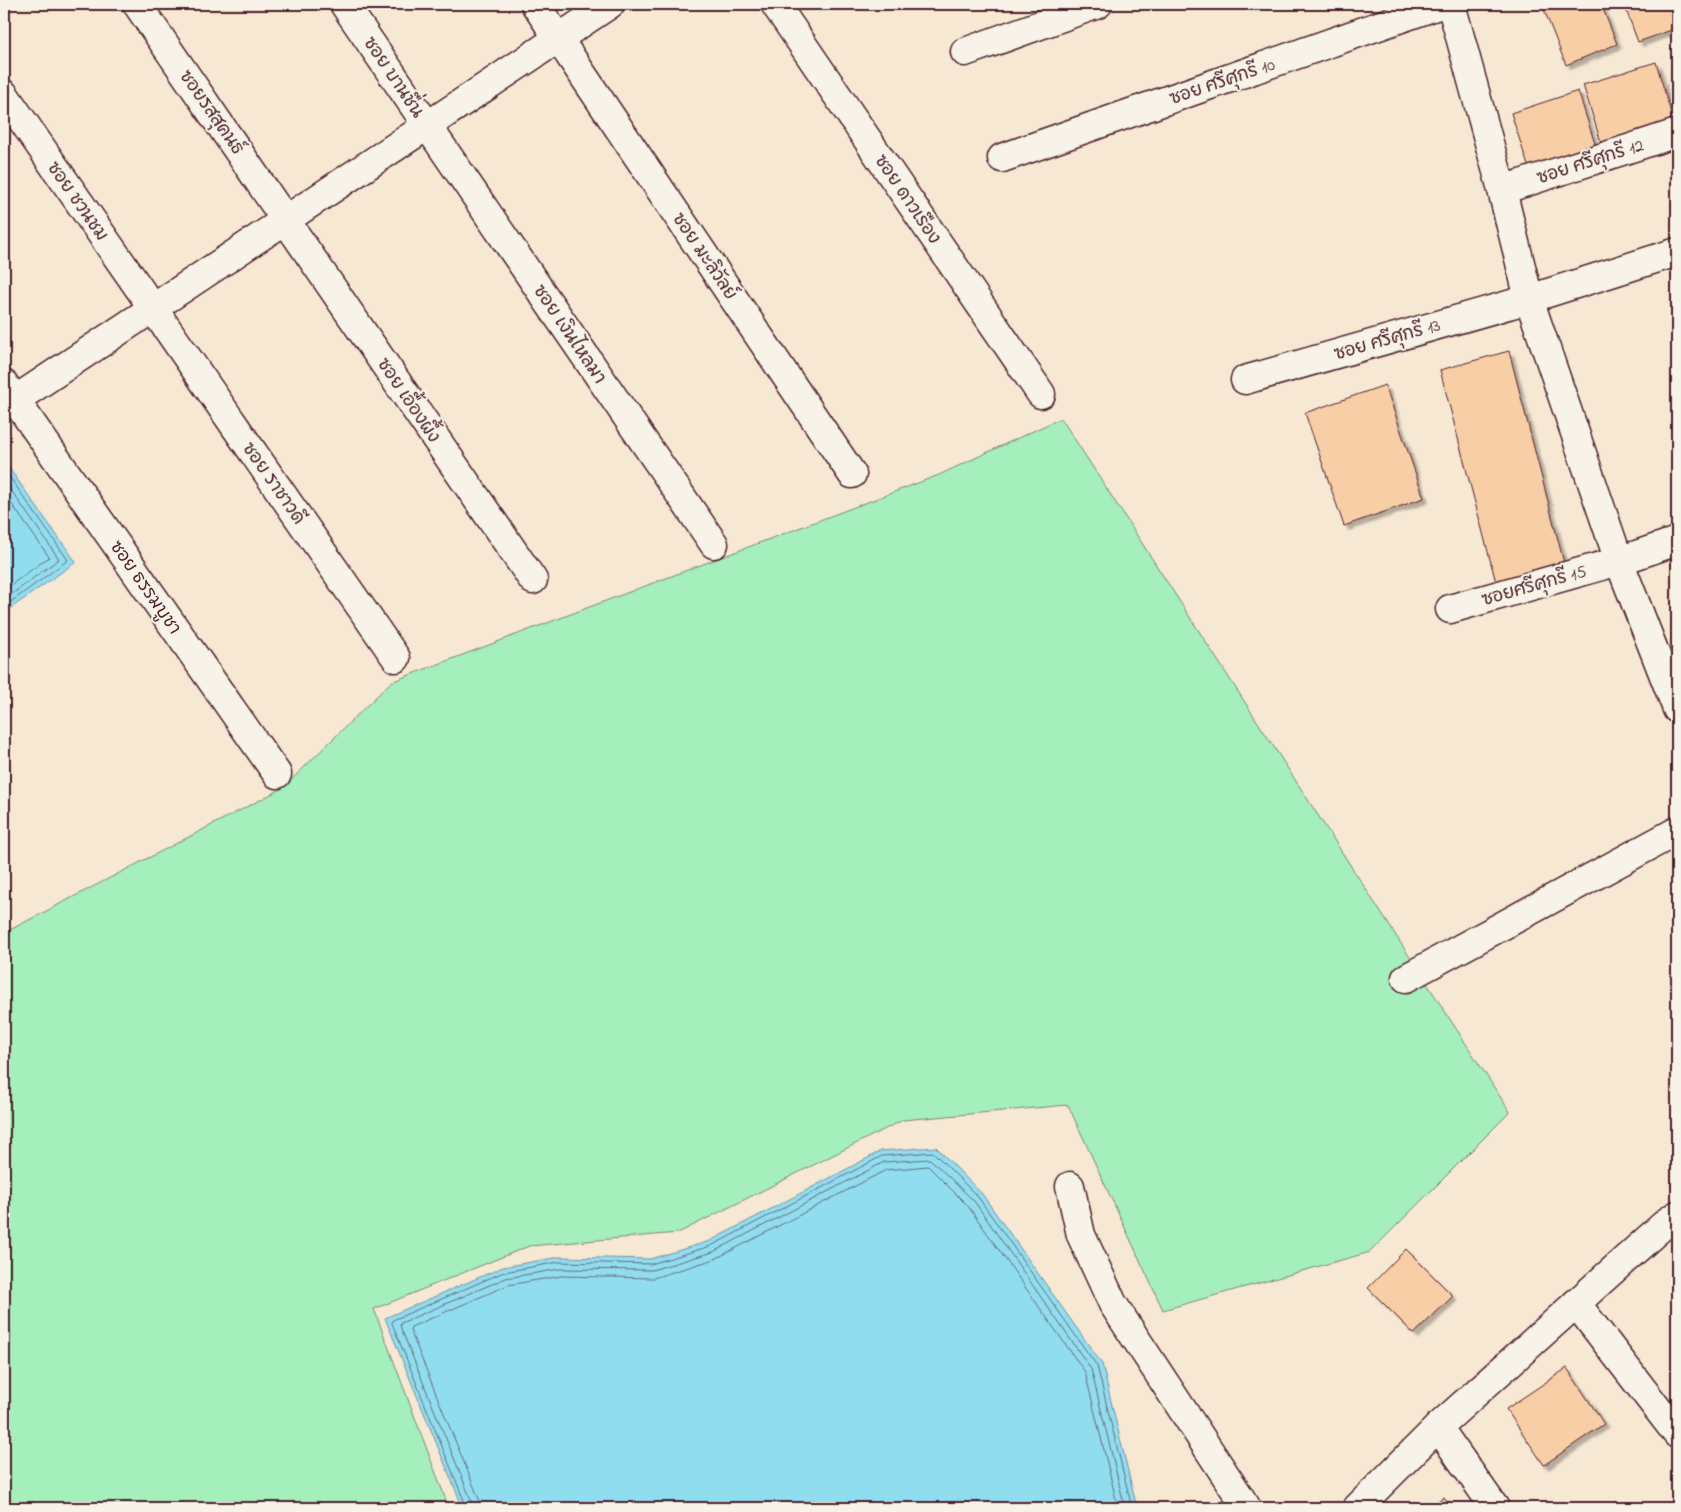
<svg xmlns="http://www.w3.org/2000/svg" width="1681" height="1512" viewBox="0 0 1681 1512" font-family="'Indie Flower','Playpen Sans Thai',sans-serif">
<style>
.green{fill:#a5efbd;stroke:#788774}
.water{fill:#91ddf0;stroke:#7591a1}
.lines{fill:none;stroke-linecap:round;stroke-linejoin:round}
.shore{stroke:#666b7a;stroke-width:1}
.building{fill:#f8cea7;stroke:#4a1f2b;filter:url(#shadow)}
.minor-casing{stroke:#4a1f2b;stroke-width:31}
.minor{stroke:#f7f3e8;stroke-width:28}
.labels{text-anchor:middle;stroke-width:4;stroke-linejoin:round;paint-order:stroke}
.street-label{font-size:18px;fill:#4a1f2b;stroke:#f7f3e8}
</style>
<defs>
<filter id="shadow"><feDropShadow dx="4.5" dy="4.5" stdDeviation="1" flood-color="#0004"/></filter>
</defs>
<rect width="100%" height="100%" fill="#f7e8d4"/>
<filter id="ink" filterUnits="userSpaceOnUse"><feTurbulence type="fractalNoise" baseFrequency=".02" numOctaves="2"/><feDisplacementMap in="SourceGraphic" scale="10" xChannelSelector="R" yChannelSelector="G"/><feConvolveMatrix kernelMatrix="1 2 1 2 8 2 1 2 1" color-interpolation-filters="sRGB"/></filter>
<g filter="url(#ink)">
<path class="green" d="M1061 418 1510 1112 1370 1252 1163 1310 1068 1105 903 1120 678 1233 529 1246 374 1309 449 1508H4V933L283 788 391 682 939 475Z"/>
<g class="water">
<path d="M4 461 76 562 4 613Z"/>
<path d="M936 1147 982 1194 1102 1364 1137 1508H463L385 1318 503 1267 559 1257 650 1259 710 1241 881 1151Z"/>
</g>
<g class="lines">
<g class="shore">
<path d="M4 469 68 560 4 607"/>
<path d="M4 480 59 559 4 600"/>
<path d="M4 493 49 557 4 590"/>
<path d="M467 1508 392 1323 393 1320 504 1272 559 1262 651 1264 711 1246 882 1156 933 1152 978 1197 1097 1366 1132 1508"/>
<path d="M473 1508 472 1502 400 1326 401 1323 506 1278 560 1269 652 1270 713 1252 884 1162 930 1159 974 1201 1091 1369 1125 1508"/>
<path d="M481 1508 479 1499 410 1330 411 1327 508 1285 561 1276 653 1278 715 1259 886 1170 928 1166 968 1206 1085 1372 1118 1508"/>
</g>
</g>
<g class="building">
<path d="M1550 4H1601L1617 44 1566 65 1543 7Z"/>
<path d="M1624 4H1677V28L1638 42Z"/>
<path d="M1656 62 1676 130 1604 152 1583 85Z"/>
<path d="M1578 91 1598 153 1531 175 1511 113Z"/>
<path d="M1509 351 1565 567 1497 586 1440 370Z"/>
<path d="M1385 385 1424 498 1344 526 1305 413Z"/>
<path d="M1406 1249 1453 1296 1414 1334 1368 1288Z"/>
<path d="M1567 1368 1604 1424 1544 1465 1506 1409Z"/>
<path d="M1444 1497 1452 1508H1427Z"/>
</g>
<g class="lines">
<g class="minor-casing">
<g id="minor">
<path d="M137 4 533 580"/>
<path d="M344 4 714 544"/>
<path d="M535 4 852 474"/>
<path d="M775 4 1041 394"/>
<path d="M1451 4 1502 190 1529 299 1619 561 1677 709"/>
<path d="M965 52 1098 4"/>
<path d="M4 94 396 658"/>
<path d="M1002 158 1441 4"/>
<path d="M1502 190 1677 133"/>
<path d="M1245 380 1529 299 1677 252"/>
<path d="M4 384 277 774"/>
<path d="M15 400 610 4"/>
<path d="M1450 609 1619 561 1677 541"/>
<path d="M1406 978 1677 831"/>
<path d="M1070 1186 1081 1235 1113 1304 1247 1508"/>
<path d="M1576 1303 1677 1434"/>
<path d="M1438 1427 1495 1508"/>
<path d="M1357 1508 1438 1427 1668 1221 1677 1215"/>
</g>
</g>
<use href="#minor" class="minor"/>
</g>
</g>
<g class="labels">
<g class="street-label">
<text transform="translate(394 77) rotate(56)" y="6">ซอย บานชื่น</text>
<text transform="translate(1222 81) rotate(-19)" y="6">ซอย ศรีศุกรี 10</text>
<text transform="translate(212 112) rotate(55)" y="6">ซอยรสสุคนธ์</text>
<text transform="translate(1590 161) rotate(-18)" y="6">ซอย ศรีศุกรี 12</text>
<text transform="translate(908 199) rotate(56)" y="6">ซอย ดาวเรือง</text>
<text transform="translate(78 201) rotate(55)" y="6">ซอย ชวนชม</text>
<text transform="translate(705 256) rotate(56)" y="6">ซอย มะลิวัลย์</text>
<text transform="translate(570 334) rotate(56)" y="6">ซอย เงินไหลมา</text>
<text transform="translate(1387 339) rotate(-16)" y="6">ซอย ศรีศุกรี 13</text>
<text transform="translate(409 400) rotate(56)" y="6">ซอย เอื้องผึ้ง</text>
<text transform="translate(274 483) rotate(55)" y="6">ซอย ราชาวดี</text>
<text transform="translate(1534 585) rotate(-16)" y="6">ซอยศรีศุกรี 15</text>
<text transform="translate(146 587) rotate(55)" y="6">ซอย ธรรมบูชา</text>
</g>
</g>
<rect width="1681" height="1512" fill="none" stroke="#f7f3e8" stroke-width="20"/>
<rect x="10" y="10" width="1661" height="1492" fill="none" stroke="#4a1f2b" stroke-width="2" filter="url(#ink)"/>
</svg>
